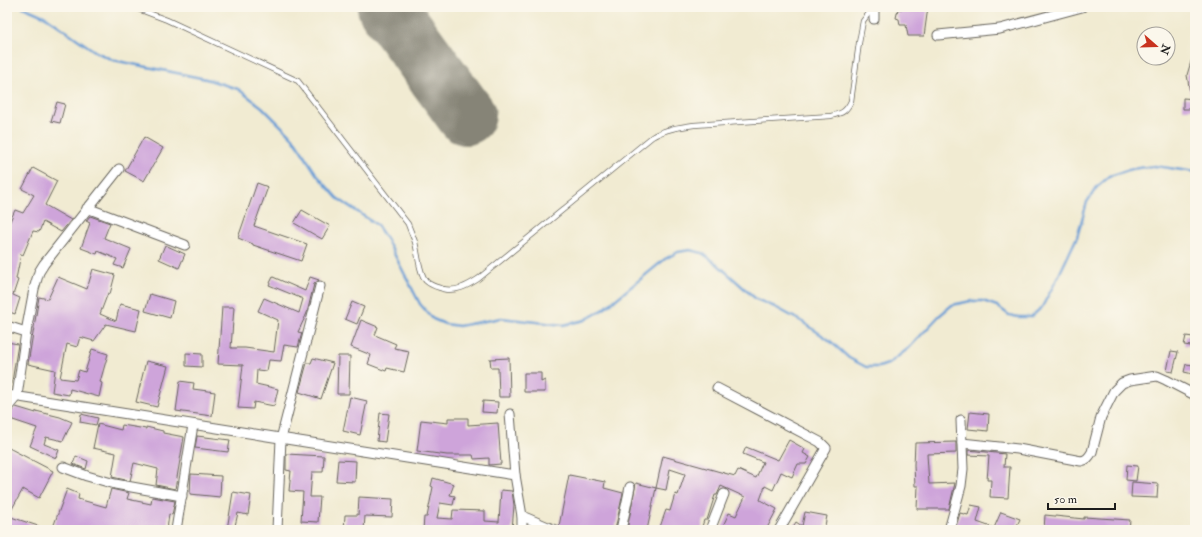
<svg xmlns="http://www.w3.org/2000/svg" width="1202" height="537" viewBox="0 0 1202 537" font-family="'IM FELL Double Pica',serif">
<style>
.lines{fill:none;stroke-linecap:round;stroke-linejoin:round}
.stream{stroke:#699dd5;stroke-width:2.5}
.runway{stroke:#868477;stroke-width:60}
.building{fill:#cea4da}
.service-casing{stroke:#67645c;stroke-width:6}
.minor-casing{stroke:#67645c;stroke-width:11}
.service{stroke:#fff;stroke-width:4.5}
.minor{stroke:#fff;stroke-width:9}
</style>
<rect width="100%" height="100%" fill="#fbf7ec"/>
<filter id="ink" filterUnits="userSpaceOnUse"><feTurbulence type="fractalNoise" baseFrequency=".025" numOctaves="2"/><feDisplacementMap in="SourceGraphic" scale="8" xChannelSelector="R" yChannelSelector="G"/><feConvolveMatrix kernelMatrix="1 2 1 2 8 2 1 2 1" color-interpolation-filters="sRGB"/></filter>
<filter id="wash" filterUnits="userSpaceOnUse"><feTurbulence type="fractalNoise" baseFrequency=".012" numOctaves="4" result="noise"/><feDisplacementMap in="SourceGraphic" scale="16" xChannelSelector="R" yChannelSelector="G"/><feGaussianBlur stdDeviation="0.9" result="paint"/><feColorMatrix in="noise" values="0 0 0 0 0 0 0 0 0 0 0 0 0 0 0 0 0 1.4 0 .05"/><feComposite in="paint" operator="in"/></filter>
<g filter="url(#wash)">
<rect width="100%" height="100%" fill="#f1ebd2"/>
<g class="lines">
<path class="stream" d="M23 7 46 17 96 52 113 60 206 79 238 89 262 107 293 138 317 175 337 198 377 225 387 240 420 304 433 319 445 324 459 326 501 318 563 325 585 320 604 309 665 259 678 252 690 250 702 253 717 264 756 299 775 307 801 321 829 340 849 358 866 367H879L888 364 909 348 939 316 952 305 971 301H983L997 306 1009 315 1018 317H1031L1042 307 1058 277 1077 237 1087 202 1097 187 1110 176 1131 169 1155 166 1195 172"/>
<path class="runway" d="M387 7 466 115"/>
</g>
<g id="blocks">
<g class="building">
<path d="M902 7H928L924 36H908L906 25H900L899 19 896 18 898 9H902Z"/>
<path d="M1193 55H1195V98H1191L1187 75Z"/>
<path d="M1183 98 1195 99V109H1183Z"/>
<path d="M57 102 65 104 60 123 51 121Z"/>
<path d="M144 137 163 148 144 181 125 171Z"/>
<path d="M33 168 57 181 45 205 71 220 61 232 43 222 39 232 33 231 23 255 21 254 16 279 18 280 13 295 20 298 15 314 7 311V228L15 210 23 213 34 195 22 189Z"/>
<path d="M257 183 268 187 254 226 307 244 301 261 253 245V244L238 238Z"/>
<path d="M302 210 330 226 322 239 294 223Z"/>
<path d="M90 216 110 223 104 238 131 249 123 268 114 265 117 259 98 251 97 254 81 248 90 223 86 221Z"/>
<path d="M165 245 185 254 179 268 159 259Z"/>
<path d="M93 269 115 275 110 294 108 293 100 314 116 321 120 304 141 309 136 331 106 324 94 341 80 337 77 347 67 344 60 378 76 380 79 370 85 372 92 349 108 354 100 382 102 383 99 397 70 389 69 395 52 392 55 370 28 364 39 297 48 299 58 277 87 289Z"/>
<path d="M273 277 305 291 310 277 319 280 314 284 307 313 298 332 302 333 298 347 284 345 281 361 269 360 267 371 257 370 256 384 278 389 274 406 254 402 253 409 238 408 243 365 218 364 222 307H234L231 348H245L274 352 278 320 258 311 264 298 299 313 303 299 269 285Z"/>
<path d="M150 294 174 301 170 318 145 311Z"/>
<path d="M352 302 364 307 357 324 345 319Z"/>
<path d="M361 320 378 327 375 335 396 344 394 348 409 351 404 372 387 368 386 371 368 364 371 355 351 347Z"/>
<path d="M1186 336 1193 337 1191 346 1184 345Z"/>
<path d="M7 342 18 344 11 388H7Z"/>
<path d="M1171 351 1178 352 1173 372 1167 371Z"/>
<path d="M186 353 202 354V367L186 366Z"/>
<path d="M338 356H350L349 394H337Z"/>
<path d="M313 358 333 363 321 399 299 392 307 363H311Z"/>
<path d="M509 358 510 397H499L498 368H491L490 359Z"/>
<path d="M146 361 168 366 157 407 136 402Z"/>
<path d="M1186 364 1194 365 1193 374 1184 372Z"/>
<path d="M524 373H541V382L545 380V392H524Z"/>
<path d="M180 381 194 383 193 389 215 392 212 416 176 411Z"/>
<path d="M350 397 367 401 360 435 343 431Z"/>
<path d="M483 401 498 402 497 413 482 412Z"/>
<path d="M16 407 36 413V411L60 417 72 422 63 441 46 437 44 444 59 450 56 458 30 446 37 428 10 419 12 411Z"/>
<path d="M970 412 989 414 988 431 968 429Z"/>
<path d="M380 413 389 414 385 442 377 441Z"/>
<path d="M81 414 98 418 96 425 80 422Z"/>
<path d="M448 418H468V425L498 423 501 464 489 465V458L474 459 473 455H447L417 451 421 420 448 423Z"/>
<path d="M98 424 121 430 122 425 146 429V427L163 431V433L184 437 175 489 156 485 158 469 134 463 130 481 112 477 116 453 93 448Z"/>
<path d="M197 436 230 440 228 452 195 448Z"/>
<path d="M789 440 805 449 803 453 810 457 806 464H798L792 477 781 472 773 490 765 486 760 500 777 509 766 530H721L729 513 736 516 745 497 721 486 717 495H715L707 520H704L701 530H669L660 527 666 510 670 511 675 494 678 495 685 474 670 469 666 490 656 488 663 456 735 476 738 470 756 478 763 462 743 454 746 447 778 460Z"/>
<path d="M956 442V453L927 454 929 484 955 483 949 509H917L918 486H915L914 465 915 443Z"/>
<path d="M7 447 53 471 39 498 23 489 8 516 47 529V530H7Z"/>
<path d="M968 450 1005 454 1004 467H1010L1008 498 990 497 991 480H987L989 456 968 455Z"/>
<path d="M286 454 324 456 323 472H312L310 497H320L318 522 301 521 303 492 289 491 291 471 286 470Z"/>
<path d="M76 456 88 461 86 469 73 464Z"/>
<path d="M338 460 356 461 355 482 336 481Z"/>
<path d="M1127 465 1138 466 1136 481 1126 480Z"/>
<path d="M191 474 221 476 220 497 190 494Z"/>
<path d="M569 475 605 482 604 488 623 493 615 530H561L559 526Z"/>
<path d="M433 478 454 484 450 495 455 496 453 505 440 503 437 518 452 519 453 510 485 511V521L499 522 501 490 512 491 514 505 512 530H423L424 517H427L433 487 431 486Z"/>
<path d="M1132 482 1158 484 1157 498 1131 497Z"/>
<path d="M636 483 656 488 647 530H627Z"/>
<path d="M67 489 79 494 78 499 106 507 111 489 129 493 127 499 151 504 152 497 175 501 172 515 169 514 167 530H52Z"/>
<path d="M233 492 251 495 248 515 238 513 234 530H227Z"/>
<path d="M359 497 393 499 392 517 365 516 364 530H344L345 515H358Z"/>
<path d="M971 505 981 507 977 522 994 528 1001 512 1020 519 1015 530H955L960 513 968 515Z"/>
<path d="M805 512 827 516 824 530H791L796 522 802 526Z"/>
<path d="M1045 515 1084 519V517L1130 520 1129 530H1044Z"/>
</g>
</g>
</g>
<g filter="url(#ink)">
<use href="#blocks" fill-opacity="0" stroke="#67645c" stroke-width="1"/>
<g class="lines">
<g class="service-casing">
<path id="service" d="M133 7 167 20 298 81 408 224C410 230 413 236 415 242 418 253 419 273 426 281 431 286 437 287 443 289 456 292 467 286 478 279L652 137C665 129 679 127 694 125L831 116C842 113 846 112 851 101L859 43 863 21 869 13 874 11"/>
</g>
<g class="minor-casing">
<g id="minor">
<path d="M874 7V19"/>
<path d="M938 35 1000 29 1082 7"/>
<path d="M87 208 185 245"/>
<path d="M7 326 26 332"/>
<path d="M717 388 820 442 826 448 779 530"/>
<path d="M7 395 515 475"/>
<path d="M7 408 17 396 26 332 34 289 39 272 44 264 119 169"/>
<path d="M510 414 515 475 522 516V530"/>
<path d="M962 443 1018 449 1081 461C1087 460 1089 457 1092 452L1101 417 1114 391 1122 383 1130 380 1157 376 1166 380 1195 395"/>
<path d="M63 467 87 476 115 484 182 496"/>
<path d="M522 516 555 530"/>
<path d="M176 530 193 425"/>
<path d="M277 530 281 439 320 286"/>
<path d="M621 530 630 487"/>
<path d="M710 530 724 494"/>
<path d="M949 530 961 486 963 469 961 420"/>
</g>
</g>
<use href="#service" class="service"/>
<use href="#minor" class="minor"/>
</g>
</g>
<rect width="1202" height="537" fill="none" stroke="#fbf7ec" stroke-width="24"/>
<g transform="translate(1156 46) rotate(110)"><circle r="19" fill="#fbf7ec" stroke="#a29f99"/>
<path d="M0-3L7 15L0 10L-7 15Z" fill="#c8321e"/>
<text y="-6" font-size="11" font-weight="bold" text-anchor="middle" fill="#1c1c1c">N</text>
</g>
<path d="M1048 503v6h67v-6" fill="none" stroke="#1c1c1c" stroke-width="2"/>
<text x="1054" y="503" font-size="12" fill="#1c1c1c" stroke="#fbf7ec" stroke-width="3" paint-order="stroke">50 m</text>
</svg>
